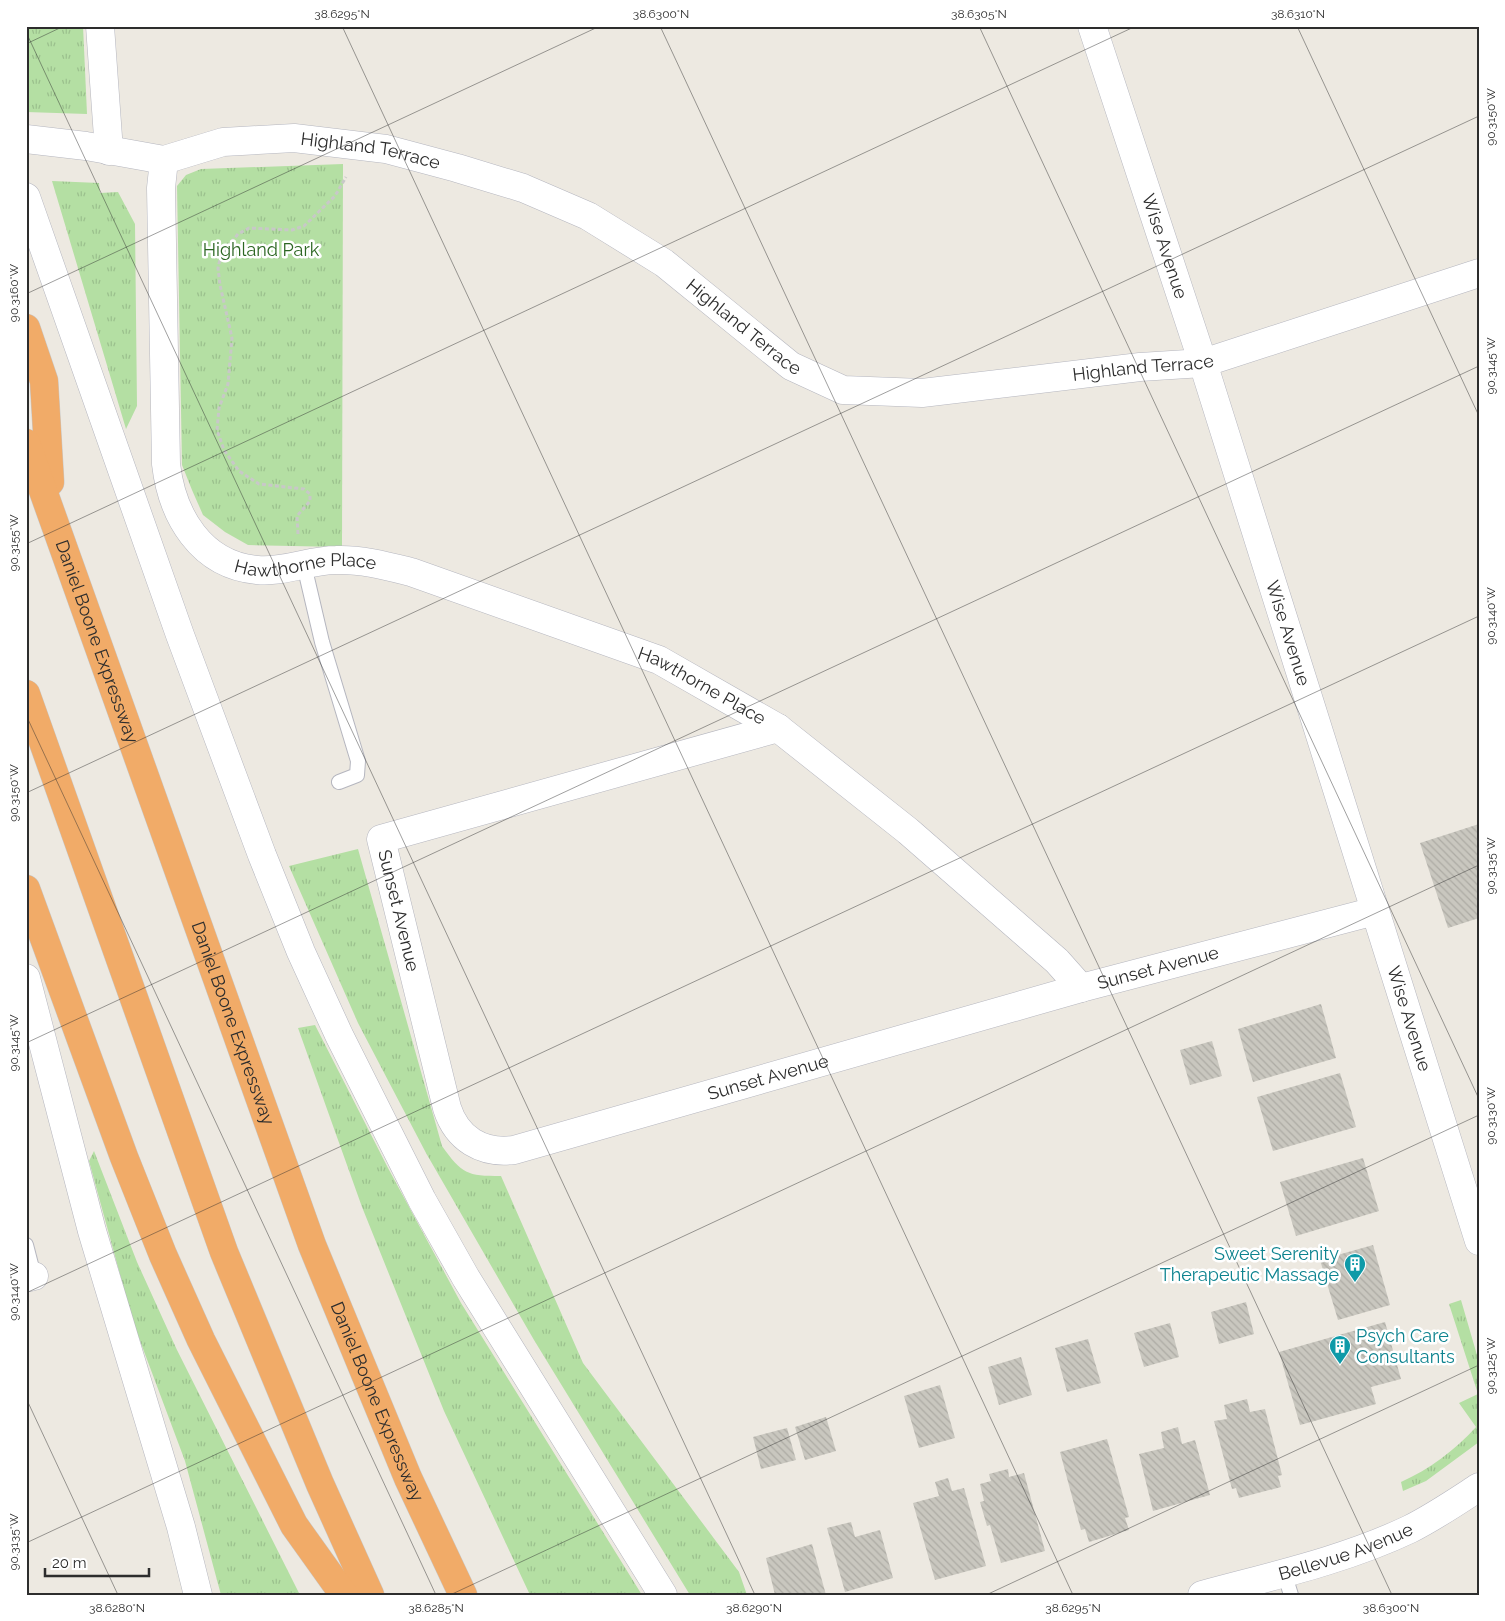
<svg xmlns="http://www.w3.org/2000/svg" width="1505" height="1621" viewBox="0 0 1505 1621" font-family="Raleway,sans-serif">
<style>
.grass{fill:url(#grass-tufts)}
.building{fill:url(#building-back-hatch)}
.lines{fill:none;stroke-linecap:round;stroke-linejoin:round}
.lane-casing{stroke:#b5b6bf;stroke-width:16}
.street-casing{stroke:#b5b6bf;stroke-width:29}
.secondary-casing{stroke:#b5b6bf;stroke-width:29}
.highway-casing{stroke:#c8c8c8;stroke-width:29}
.path{stroke:#c8c8c8;stroke-width:3;stroke-dasharray:4 2.5;stroke-linecap:butt}
.lane{stroke:#fff;stroke-width:14}
.street{stroke:#fff;stroke-width:28}
.secondary{stroke:#fff;stroke-width:28}
.highway{stroke:#f1ab68;stroke-width:28}
.ticks{fill:none;stroke:#2d2d2d;stroke-width:1;stroke-opacity:0.45}
.labels{text-anchor:middle;stroke-width:5;stroke-linejoin:round;paint-order:stroke}
.street-label{font-size:18px;fill:#2d2d2d;stroke:#fff}
.park-label{font-size:18px;fill:#2c6622;stroke:#fff}
.culture-label{font-size:18px;fill:#0d838f;stroke:#fff;text-anchor:end}
.neatline{fill:none;stroke:#2d2d2d;stroke-width:2}
.ticks-label{font-size:12px;text-anchor:middle;fill:#2d2d2d}
</style>
<defs>
<pattern id="grass-tufts" width="24" height="20" patternUnits="userSpaceOnUse" patternTransform="scale(1.25)"><rect width="24" height="20" fill="#b4dfa3"/><path d="M3 7l-1-3M5 7V3M7 7l1-3M15 17l-1-3M17 17v-4M19 17l1-3" fill="none" stroke="#9bc08d"/></pattern>
<pattern id="building-back-hatch" width="6" height="6" patternUnits="userSpaceOnUse" patternTransform="scale(1.25)"><rect width="6" height="6" fill="#c9c7bf"/><path d="M-1 5l2 2M0 0l6 6M5-1l2 2" fill="none" stroke="#adaba4"/></pattern>
</defs>
<rect width="100%" height="100%" fill="#ede9e1"/>
<g class="grass">
<path d="M26 26H83L87 114 26 112Z"/>
<path d="M343 164 342 547 248 545 225 532 203 515 192 490 182 465 177 186 186 175 201 169Z"/>
<path d="M52 181 99 183 100 193 118 192 135 224 137 406 126 429Z"/>
<path d="M358 849 442 1146C462 1174 467 1176 501 1176L583 1363 739 1572 747 1595H690L534 1340 426 1153 358 1023 289 866Z"/>
<path d="M315 1025 388 1168 461 1303 642 1595H530L444 1411 362 1207 298 1028Z"/>
<path d="M94 1151 137 1262 177 1350 300 1595H221L185 1461 133 1322 89 1161Z"/>
<path d="M1461 1300 1479 1362V1442L1426 1481 1403 1491 1401 1482C1430 1469 1455 1450 1476 1427L1459 1403 1478 1394 1449 1304Z"/>
</g>
<g class="building">
<path d="M1479 824V918L1448 928 1420 843Z"/>
<path d="M1321 1004 1336 1058 1253 1082 1238 1029Z"/>
<path d="M1212 1041 1222 1076 1190 1085 1180 1050Z"/>
<path d="M1340 1073 1356 1127 1273 1151 1257 1097Z"/>
<path d="M1363 1158 1379 1211 1296 1236 1280 1182Z"/>
<path d="M1373 1245 1390 1305 1338 1320 1320 1260Z"/>
<path d="M1246 1302 1254 1334 1219 1344 1211 1312Z"/>
<path d="M1385 1322 1401 1379 1371 1387 1376 1404 1300 1425 1279 1352Z"/>
<path d="M1170 1323 1179 1357 1144 1367 1134 1333Z"/>
<path d="M1088 1339 1101 1383 1067 1392 1055 1348Z"/>
<path d="M1021 1357 1032 1395 999 1405 988 1367Z"/>
<path d="M940 1385 955 1438 919 1448 904 1396Z"/>
<path d="M1247 1399 1250 1412 1265 1409 1282 1475 1278 1476 1281 1487 1239 1498 1236 1488 1232 1489 1214 1421 1227 1419 1224 1405Z"/>
<path d="M826 1417 836 1451 805 1460 795 1427Z"/>
<path d="M1178 1427 1182 1444 1195 1440 1210 1495 1153 1511 1139 1454 1164 1448 1161 1432Z"/>
<path d="M787 1428 796 1460 761 1469 753 1437Z"/>
<path d="M1107 1439 1129 1517 1125 1518 1129 1530 1089 1542 1085 1529 1081 1530 1060 1452Z"/>
<path d="M1008 1469 1009 1477 1024 1473 1045 1551 1001 1563 990 1525 987 1526 980 1502 984 1501 980 1484 991 1481 989 1474Z"/>
<path d="M948 1478 952 1491 964 1488 986 1566 935 1580 913 1503 939 1496 935 1482Z"/>
<path d="M851 1522 855 1537 880 1530 893 1578 845 1592 827 1528Z"/>
<path d="M812 1544 826 1595H775L766 1558Z"/>
</g>
<g class="lines">
<g class="lane-casing">
<g id="lane">
<path d="M304 565 322 642 358 761 357 775 339 782"/>
<path d="M26 1245 34 1276"/>
<path d="M1284 1572 1291 1595"/>
</g>
</g>
<g class="street-casing">
<g id="street">
<path d="M100 26 109 151"/>
<path id="s1" d="M1092 26 1203 363 1479 1241"/>
<path id="s2" d="M26 139 86 146 164 160 223 142 294 138 386 149 457 168 523 188 588 216 664 263 791 366 843 390 922 393 1140 367 1203 363 1479 273"/>
<path id="s3" d="M164 160 161 188 166 464C172 516 201 565 257 570 283 573 310 560 336 560 361 559 387 566 411 572L659 660 778 728 908 831 1057 961 1081 988"/>
<path id="s4" d="M778 728 381 839 447 1108C457 1139 482 1154 514 1150L1081 988 1375 911"/>
<path d="M26 1278 34 1276"/>
</g>
</g>
<g class="secondary-casing">
<g id="secondary">
<path d="M26 197 180 635 262 855 301 952 339 1035 422 1200 466 1278 663 1595"/>
<path d="M26 978 92 1231 181 1527 198 1595"/>
<path id="s5" d="M1202 1595C1272 1576 1345 1560 1410 1529 1434 1517 1456 1502 1479 1487"/>
</g>
</g>
<g class="highway-casing">
<g id="highway">
<path d="M26 328 44 381 50 482"/>
<path id="s6" d="M26 443 312 1245 408 1478 463 1595"/>
<path d="M26 694 224 1252 320 1484 370 1595"/>
<path d="M26 889 124 1157 163 1255 201 1340 294 1525 344 1595"/>
</g>
</g>
<path class="path" d="M298 534 297 516 310 501V494L304 489 259 484 239 471 224 450 217 430 219 408 228 384 232 338 220 285 218 268 221 255 238 234 249 228 292 230 304 226 335 196 346 177"/>
<use href="#lane" class="lane"/>
<use href="#street" class="street"/>
<use href="#secondary" class="secondary"/>
<use href="#highway" class="highway"/>
</g>
<path class="ticks" d="M342 26 1073 1595M660 26 1392 1595M979 26 1479 1099M1297 26 1479 416M26 32 755 1595M26 44 64 26M26 294 600 26M26 544 1136 26M26 715 436 1595M26 793 1479 116M26 1043 1479 366M26 1293 1479 616M26 1398 118 1595M26 1543 1479 865M450 1595 1479 1115M986 1595 1479 1365"/>
<defs>
<g id="building-pin" transform="scale(1.125)"><path d="M0 17L-7.5 6A9.5 9.5 0 1 1 7.5 6Z" fill="#0f9aa8" stroke="#fff"/><path d="M-4-6H4V6H1V3H-1V6H-4ZM-2.5-4.3h1.7v1.8h-1.7ZM.8-4.3h1.7v1.8H.8ZM-2.5-1h1.7V.8h-1.7ZM.8-1h1.7V.8H.8Z" fill="#fff"/></g>
</defs>
<g fill-rule="evenodd">
<use href="#building-pin" x="1355" y="1264"/>
<use href="#building-pin" x="1340" y="1346"/>
</g>
<g class="labels">
<g class="street-label">
<text dy="6" stroke="none"><textPath href="#s2" startOffset="350">Highland Terrace</textPath></text>
<text dy="6" stroke="none"><textPath href="#s1" startOffset="232">Wise Avenue</textPath></text>
<text dy="6" stroke="none"><textPath href="#s2" startOffset="770">Highland Terrace</textPath></text>
<text dy="6" stroke="none"><textPath href="#s2" startOffset="1190">Highland Terrace</textPath></text>
<text dy="6" stroke="none"><textPath href="#s3" startOffset="505">Hawthorne Place</textPath></text>
<text dy="6" stroke="none"><textPath href="#s1" startOffset="638">Wise Avenue</textPath></text>
<text dy="6" stroke="none"><textPath href="#s6" startOffset="211">Daniel Boone Expressway</textPath></text>
<text dy="6" stroke="none"><textPath href="#s3" startOffset="925">Hawthorne Place</textPath></text>
<text dy="6" stroke="none"><textPath href="#s4" startOffset="486">Sunset Avenue</textPath></text>
<text dy="6" stroke="none"><textPath href="#s4" startOffset="1445">Sunset Avenue</textPath></text>
<text dy="6" stroke="none"><textPath href="#s1" startOffset="1042">Wise Avenue</textPath></text>
<text dy="6" stroke="none"><textPath href="#s6" startOffset="616">Daniel Boone Expressway</textPath></text>
<text dy="6" stroke="none"><textPath href="#s4" startOffset="1040">Sunset Avenue</textPath></text>
<text dy="6" stroke="none"><textPath href="#s6" startOffset="1021">Daniel Boone Expressway</textPath></text>
<text dy="6" stroke="none"><textPath href="#s5" startOffset="150">Bellevue Avenue</textPath></text>
</g>
<g class="park-label">
<text x="261" y="256">Highland Park</text>
</g>
<g class="culture-label">
<text x="1339" y="1260">Sweet Serenity<tspan x="1339" dy="21">Therapeutic Massage</tspan></text>
<text x="1356" y="1342" text-anchor="start">Psych Care<tspan x="1356" dy="21">Consultants</tspan></text>
</g>
</g>
<rect width="1505" height="1621" fill="none" stroke="#ffffff" stroke-width="55"/>
<path d="M45 1568v8h104v-8" fill="none" stroke="#2d2d2d" stroke-width="2.5"/>
<text x="52" y="1568" font-size="15" fill="#2d2d2d" stroke="#ffffff" stroke-width="4" paint-order="stroke">20 m</text>
<rect x="28" y="28" width="1450" height="1566" class="neatline"/>
<g class="ticks-label">
<text x="342" y="18">38.6295°N</text>
<text x="661" y="18">38.6300°N</text>
<text x="979" y="18">38.6305°N</text>
<text x="1298" y="18">38.6310°N</text>
<text transform="translate(1491 117) rotate(-90)" y="4">90.3150°W</text>
<text transform="translate(14 293) rotate(-90)" y="4">90.3160°W</text>
<text transform="translate(1491 366) rotate(-90)" y="4">90.3145°W</text>
<text transform="translate(14 543) rotate(-90)" y="4">90.3155°W</text>
<text transform="translate(1491 616) rotate(-90)" y="4">90.3140°W</text>
<text transform="translate(14 793) rotate(-90)" y="4">90.3150°W</text>
<text transform="translate(1491 866) rotate(-90)" y="4">90.3135°W</text>
<text transform="translate(14 1043) rotate(-90)" y="4">90.3145°W</text>
<text transform="translate(1491 1116) rotate(-90)" y="4">90.3130°W</text>
<text transform="translate(14 1292) rotate(-90)" y="4">90.3140°W</text>
<text transform="translate(1491 1366) rotate(-90)" y="4">90.3125°W</text>
<text transform="translate(14 1542) rotate(-90)" y="4">90.3135°W</text>
<text x="117" y="1612">38.6280°N</text>
<text x="436" y="1612">38.6285°N</text>
<text x="754" y="1612">38.6290°N</text>
<text x="1073" y="1612">38.6295°N</text>
<text x="1391" y="1612">38.6300°N</text>
</g>
</svg>
